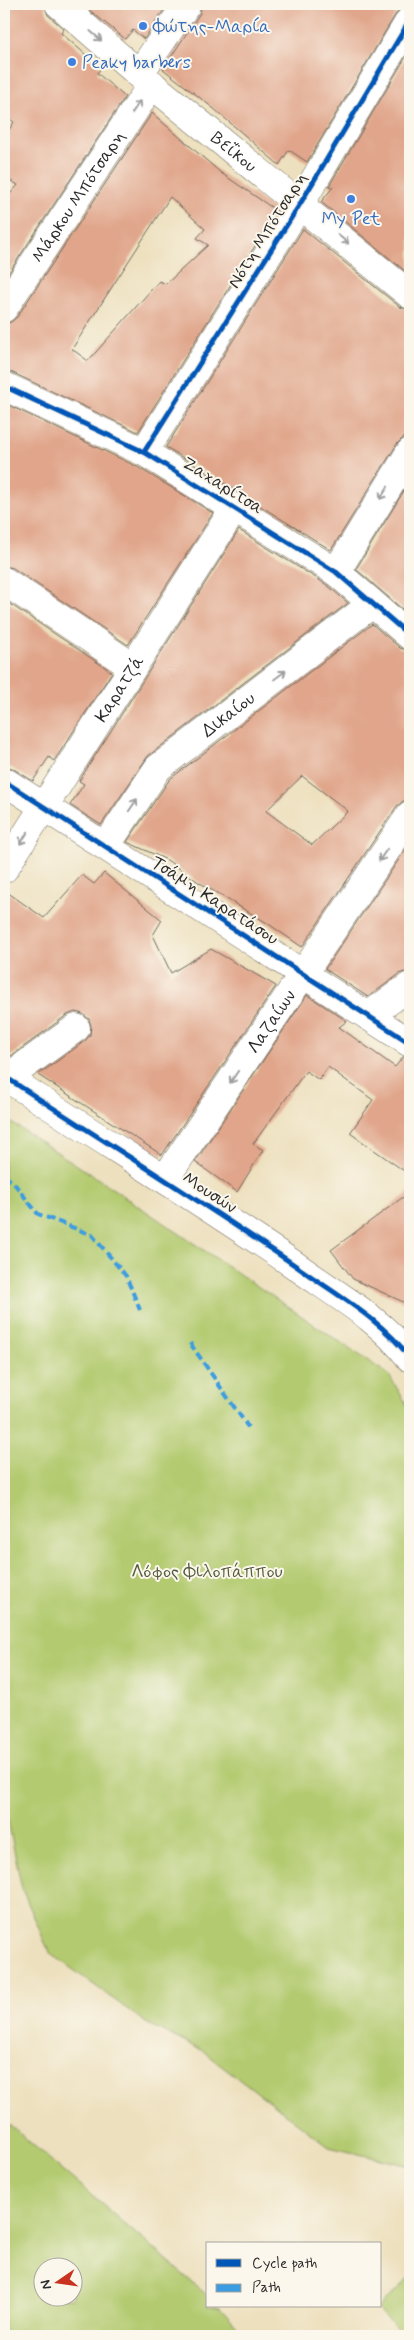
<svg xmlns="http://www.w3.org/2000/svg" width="414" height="2340" viewBox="0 0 414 2340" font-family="Mynerve,sans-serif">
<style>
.green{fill:#b3ca6f;stroke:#6f7a4d;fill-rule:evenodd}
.building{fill:#e0a58a;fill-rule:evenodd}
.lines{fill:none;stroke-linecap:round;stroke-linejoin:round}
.minor-casing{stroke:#6f6a5e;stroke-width:29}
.minor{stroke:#fff;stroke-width:28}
.quiet{stroke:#3d9ce1;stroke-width:4;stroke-dasharray:8 4;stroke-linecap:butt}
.cycleway-casing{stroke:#fbf7ec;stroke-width:8}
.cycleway{stroke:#0057b8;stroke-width:5}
.oneway{stroke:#a0a0a0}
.shop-dot{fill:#3f7fe0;stroke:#fbf7ec;stroke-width:2}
.labels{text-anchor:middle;stroke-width:4;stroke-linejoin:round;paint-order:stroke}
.shop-label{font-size:18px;fill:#366cbe;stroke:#fbf7ec;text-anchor:start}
.street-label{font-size:18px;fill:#2b2b2b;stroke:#fbf7ec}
.park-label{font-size:18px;fill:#545b3f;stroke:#fbf7ec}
</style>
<rect width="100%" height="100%" fill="#fbf7ec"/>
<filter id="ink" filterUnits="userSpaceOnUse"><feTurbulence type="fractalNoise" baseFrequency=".02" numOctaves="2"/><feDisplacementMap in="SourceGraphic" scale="10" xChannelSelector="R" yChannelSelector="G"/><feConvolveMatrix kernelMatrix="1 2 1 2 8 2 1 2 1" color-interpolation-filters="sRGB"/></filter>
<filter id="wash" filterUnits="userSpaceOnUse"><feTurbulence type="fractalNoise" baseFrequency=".0096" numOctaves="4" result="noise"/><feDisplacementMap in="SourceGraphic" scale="20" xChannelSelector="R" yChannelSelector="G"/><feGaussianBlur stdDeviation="1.12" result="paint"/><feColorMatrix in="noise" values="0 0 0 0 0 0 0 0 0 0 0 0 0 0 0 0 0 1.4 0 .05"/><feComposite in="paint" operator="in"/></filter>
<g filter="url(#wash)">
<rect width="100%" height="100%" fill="#ede0be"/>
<g class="green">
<path d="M4 1118 94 1176 389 1375 410 1410V2166L329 2147 203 2051 146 2023 49 1952 22 1889 4 1801Z"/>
<path d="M4 2120 208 2296V2306H219L246 2336H4ZM42 2268H72V2298H42Z"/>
<path d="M410 2276V2336H404L378 2309Z"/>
</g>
<g id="blocks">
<g class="building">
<path d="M4 4H44L48 15 64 29 61 33 101 68 97 73 125 97 4 280V201L18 185 4 177V138L14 122 4 115Z"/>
<path d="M82 4H168L144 39 133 30 125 39Z"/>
<path d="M202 4H410L402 7 397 12 307 162 289 150 279 165 213 108 163 69 200 13Z"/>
<path d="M410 50V275L321 202 333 187 329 186Z"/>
<path d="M152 113 221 173 277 211 138 432 11 372 4 371V324L11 322 17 317ZM170 197 205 229 197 238 208 245 166 284 159 281 88 361 72 349Z"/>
<path d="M303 229 400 307 410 310V436L403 438 397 444 331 550 166 447Z"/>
<path d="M4 403 136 466 213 513 128 645 13 568 4 566Z"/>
<path d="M410 481V616L356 569Z"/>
<path d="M239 530 327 585 348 603 148 756 101 825 70 805 84 784 79 781Z"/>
<path d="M4 600 112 672 54 761 49 757 33 781 12 768 4 766Z"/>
<path d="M372 624 400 648 410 651V800L403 801 397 806 302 947 267 923 200 883 167 860 127 842 170 779ZM302 776 348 811 312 845 266 811Z"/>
<path d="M410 843V971L401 973 368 997 325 969Z"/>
<path d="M104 873 162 920 153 935 171 973 211 949 276 986 162 1155 38 1075 85 1041 90 1035 91 1026 89 1019 83 1014 75 1012 67 1015 11 1056 4 1050V890L44 918 82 875 94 884Z"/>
<path d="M307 995 347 1021 339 1027 395 1067 403 1057 410 1058V1175L350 1133 373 1100 328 1067 319 1080 306 1071 253 1144 263 1150 237 1192 195 1162Z"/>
<path d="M410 1192V1305L353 1279 331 1250Z"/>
</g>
</g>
</g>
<g filter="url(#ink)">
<use href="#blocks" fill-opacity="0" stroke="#6f6a5e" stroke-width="1"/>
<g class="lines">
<g class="minor-casing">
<g id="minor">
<path id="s1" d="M59 4 139 74 410 295"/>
<path d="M139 74 187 4"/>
<path id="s2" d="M4 308 152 84"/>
<path d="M4 386 144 452 336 572 410 636"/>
<path d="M144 452 300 204 410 20"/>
<path d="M336 572 410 452"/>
<path d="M4 581 133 667"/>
<path d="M4 781 410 1043"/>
<path id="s3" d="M106 846 158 768 372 604"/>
<path id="s4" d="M4 869 234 509"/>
<path d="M368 1016 410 986"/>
<path d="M4 1076C101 1140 200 1200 296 1266 335 1294 381 1319 410 1358"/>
<path d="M7 1078 76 1028"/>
<path id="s5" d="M165 1179 410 815"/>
</g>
</g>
<use href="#minor" class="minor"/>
<g class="quiet">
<path d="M4 1176 13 1182 38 1214 92 1235 126 1276 140 1310"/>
<path d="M190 1343 248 1427"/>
</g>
<g class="cycleway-casing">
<g id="cycleway">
<path d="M4 386 144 452 336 572 410 636"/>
<path d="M144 452 300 204 410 20"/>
<path d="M4 781 410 1043"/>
<path d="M4 1076C101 1140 200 1200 296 1266 335 1294 381 1319 410 1358"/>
</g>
</g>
<use href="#cycleway" class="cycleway"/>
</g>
<defs><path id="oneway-shaft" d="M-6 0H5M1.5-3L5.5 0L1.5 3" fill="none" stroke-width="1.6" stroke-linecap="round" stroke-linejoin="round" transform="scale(1.25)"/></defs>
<g class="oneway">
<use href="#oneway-shaft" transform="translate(96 36) rotate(41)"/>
<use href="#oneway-shaft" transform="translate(136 107) rotate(-57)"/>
<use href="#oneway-shaft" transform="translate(343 239) rotate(40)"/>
<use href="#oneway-shaft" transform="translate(384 493) rotate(122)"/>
<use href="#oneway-shaft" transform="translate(280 675) rotate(-37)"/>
<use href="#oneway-shaft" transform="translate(133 805) rotate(-56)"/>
<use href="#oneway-shaft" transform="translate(24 838) rotate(123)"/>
<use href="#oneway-shaft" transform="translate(383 855) rotate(124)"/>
<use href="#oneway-shaft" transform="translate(234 1077) rotate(124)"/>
</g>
</g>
<g class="shop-dot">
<circle cx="143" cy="26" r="5"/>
<circle cx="72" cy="62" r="5"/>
<circle cx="351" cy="199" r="5"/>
</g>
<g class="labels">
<g class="shop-label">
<text x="153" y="32">Φώτης-Μαρία</text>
<text x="82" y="68">Peaky barbers</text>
<text x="351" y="224" text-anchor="middle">My Pet</text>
</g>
<g class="street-label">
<text dy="6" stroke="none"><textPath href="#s1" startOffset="229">Βεΐκου</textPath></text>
<text dy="6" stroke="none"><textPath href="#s2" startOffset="134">Μάρκου Μπότσαρη</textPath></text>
<text transform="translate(267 230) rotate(-58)" y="6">Νότη Μπότσαρη</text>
<text transform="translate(223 485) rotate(32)" y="6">Ζαχαρίτσα</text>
<text dy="6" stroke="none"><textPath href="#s4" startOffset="214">Καρατζά</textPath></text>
<text dy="6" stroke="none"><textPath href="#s3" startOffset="182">Δικαίου</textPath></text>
<text transform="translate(215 900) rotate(33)" y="6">Τσάμη Καρατάσου</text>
<text dy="6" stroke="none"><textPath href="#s5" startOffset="190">Λαζαίων</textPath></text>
<text transform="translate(210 1192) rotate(33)" y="6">Μουσών</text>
</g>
<g class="park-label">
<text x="207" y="1577">Λόφος Φιλοπάππου</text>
</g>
</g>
<rect width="414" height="2340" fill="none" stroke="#fbf7ec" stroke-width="20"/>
<rect x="206" y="2242" width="175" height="65" fill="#fbf7ec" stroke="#a8a59f"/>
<rect x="216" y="2259" width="25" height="8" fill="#0057b8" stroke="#a8a59f"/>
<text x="252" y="2268" font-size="15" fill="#2b2b2b">Cycle path</text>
<rect x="216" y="2284" width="25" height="8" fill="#3d9ce1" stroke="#a8a59f"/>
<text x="252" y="2292" font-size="15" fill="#2b2b2b">Path</text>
<g transform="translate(58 2282) rotate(257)"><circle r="24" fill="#fbf7ec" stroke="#a8a59f"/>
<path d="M0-4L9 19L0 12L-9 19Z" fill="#c8321e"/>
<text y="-8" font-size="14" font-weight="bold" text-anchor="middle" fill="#2b2b2b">N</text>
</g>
</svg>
